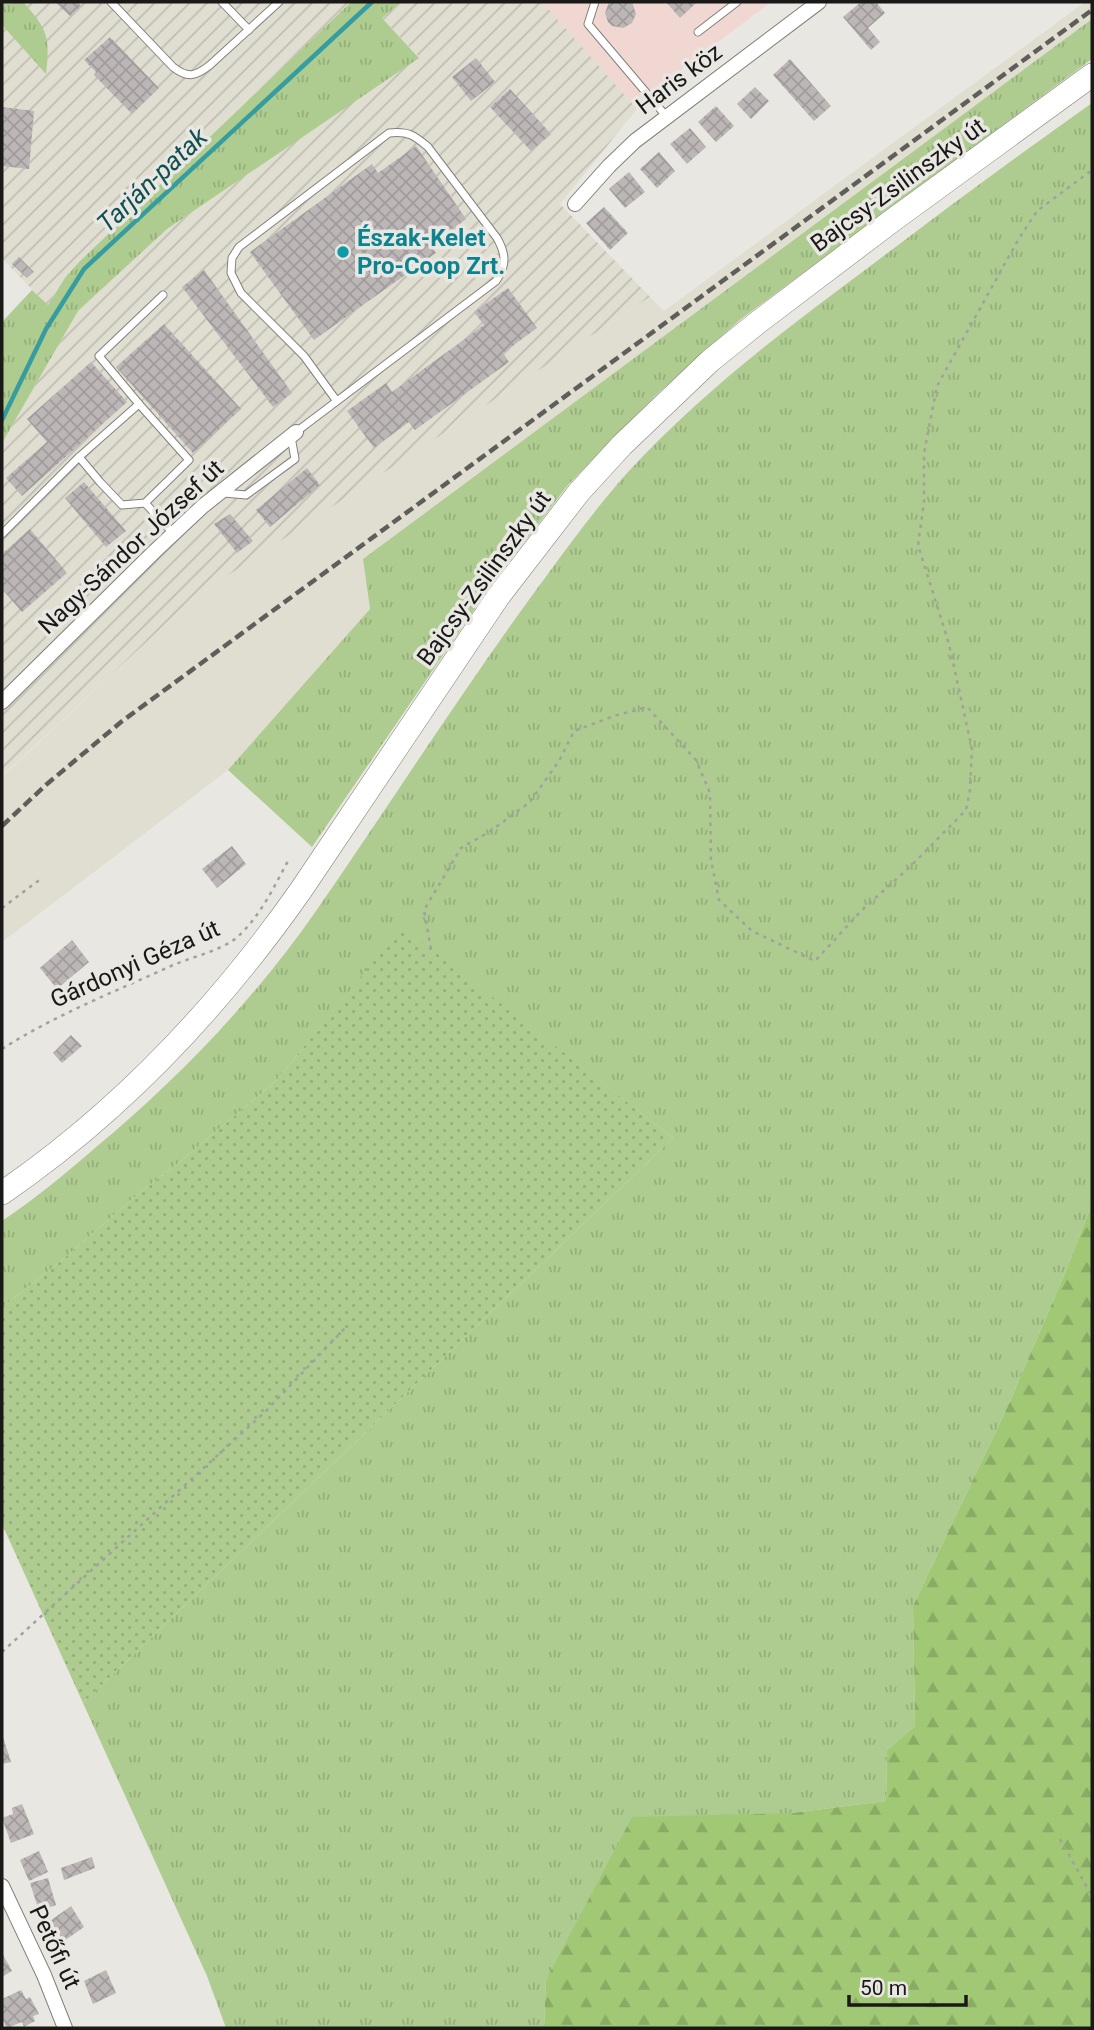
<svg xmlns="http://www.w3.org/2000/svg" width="1094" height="2030" viewBox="0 0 1094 2030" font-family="Roboto,sans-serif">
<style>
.commercial{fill:#f0d7d1}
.industrial{fill:url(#industrial-furrows)}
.built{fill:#e0ddd1}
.grass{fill:url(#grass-tufts)}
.forest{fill:url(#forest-firs)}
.garden{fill:url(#garden-dots)}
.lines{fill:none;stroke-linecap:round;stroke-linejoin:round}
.stream{stroke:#379ca0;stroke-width:4.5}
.building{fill:url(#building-cross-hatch)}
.lane-casing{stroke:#82807c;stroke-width:9}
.street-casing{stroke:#82807c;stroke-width:16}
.primary-casing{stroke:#82807c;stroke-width:24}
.path{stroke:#a2a19d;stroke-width:2.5;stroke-dasharray:3.5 5;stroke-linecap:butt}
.lane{stroke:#fff;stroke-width:7}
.street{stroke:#fff;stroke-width:14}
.primary{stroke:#fff;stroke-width:23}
.rail{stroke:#5f5e5b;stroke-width:4.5;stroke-dasharray:10 5;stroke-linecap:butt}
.culture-dot{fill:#0f9aa8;stroke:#e8e7e2;stroke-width:2.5}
.labels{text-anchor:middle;stroke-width:7;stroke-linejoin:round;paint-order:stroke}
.street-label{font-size:24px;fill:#1a1918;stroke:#e8e7e2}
.culture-label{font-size:24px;font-weight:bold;fill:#0d838f;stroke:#e8e7e2;text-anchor:start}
.water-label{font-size:26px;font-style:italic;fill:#124f52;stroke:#e8e7e2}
</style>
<defs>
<pattern id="industrial-furrows" width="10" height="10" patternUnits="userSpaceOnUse" patternTransform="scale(1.75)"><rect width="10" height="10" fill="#e0ddd1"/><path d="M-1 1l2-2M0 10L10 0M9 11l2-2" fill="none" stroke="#c0bdb3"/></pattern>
<pattern id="grass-tufts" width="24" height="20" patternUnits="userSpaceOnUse" patternTransform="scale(1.75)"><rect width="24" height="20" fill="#aecc8f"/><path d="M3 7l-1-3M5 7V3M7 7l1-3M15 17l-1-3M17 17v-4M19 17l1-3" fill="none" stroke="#95af7b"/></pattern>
<pattern id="forest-firs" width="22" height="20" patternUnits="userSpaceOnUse" patternTransform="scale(1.75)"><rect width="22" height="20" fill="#a0c875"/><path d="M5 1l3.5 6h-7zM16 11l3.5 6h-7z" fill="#89ab64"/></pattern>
<pattern id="garden-dots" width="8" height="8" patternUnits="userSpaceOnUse" patternTransform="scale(1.75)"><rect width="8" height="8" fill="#aecc8f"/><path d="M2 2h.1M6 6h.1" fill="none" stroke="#95af7b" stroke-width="1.8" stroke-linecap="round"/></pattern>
<pattern id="building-cross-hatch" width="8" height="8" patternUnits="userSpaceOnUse" patternTransform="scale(1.75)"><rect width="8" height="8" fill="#bcb6b6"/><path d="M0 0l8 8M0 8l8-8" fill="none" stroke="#a19c9c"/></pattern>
</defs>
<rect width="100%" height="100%" fill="#e8e7e2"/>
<path class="commercial" d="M542 2H771L656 89 637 109Z"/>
<g class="industrial">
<path d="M23 2H351L79 262 57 290 48 306 2 258V25L46 73 35 15Z"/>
<path d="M402 2H542L637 109 560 204 650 297 194 598 2 776V443L78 311 167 229 419 57 382 18Z"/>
</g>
<path class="built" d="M1085 2H1092V19L363 559 370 609 228 770 2 942V777L194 598 650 297 664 311Z"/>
<g class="grass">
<path d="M2 2H23C48 29 50 38 46 74L2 25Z"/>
<path d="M351 2H402L382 18 419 58 167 229 78 311 2 443V322L32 290 48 305 65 278 79 262Z"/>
<path d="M1092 19V59L741 319 656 395 568 485 487 591 312 847 228 770 370 609 363 559Z"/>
<path d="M1092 103V1204L1065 1273 1007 1408 913 1606 915 1726 887 1750 886 1801 792 1813 546 1979 544 2028H226L207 1976 83 1703 673 1138 402 927 276 1081 176 1165 137 1195 55 1266 2 1307V1221C35 1199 65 1174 95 1148 178 1079 254 1000 316 911 388 807 456 700 531 597 562 555 593 511 628 472 700 394 784 330 869 267 943 211 1017 156 1092 103Z"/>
</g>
<path class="forest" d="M1092 1204V2028H544L546 1980 632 1817 792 1813 886 1801 887 1750 915 1726 913 1606 1007 1408 1065 1273Z"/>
<path class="garden" d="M402 926 673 1138 83 1703 2 1524V1307L55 1266 137 1195 176 1165 276 1081Z"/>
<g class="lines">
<path class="stream" d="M2 420 46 329 84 269 372 2"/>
</g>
<g class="building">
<path d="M55 2H77L81 6 70 16Z"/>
<path d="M609 2H632L636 14 632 23 623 28 612 26 608 22 605 13Z"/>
<path d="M666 2H697L680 18Z"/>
<path d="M861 2H876L885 13 868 28 880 42 871 50 843 17Z"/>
<path d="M110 37 159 88 132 114 94 75 96 72 84 60Z"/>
<path d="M476 58 495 82 471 101 452 77Z"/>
<path d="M790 59 831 106 814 121 773 75Z"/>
<path d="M755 87 769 101 751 119 737 104Z"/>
<path d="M510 89 551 134 531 151 490 107Z"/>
<path d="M716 106 734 126 716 142 698 122Z"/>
<path d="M2 107 34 111 29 169 2 166Z"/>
<path d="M690 128 706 147 687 164 670 144Z"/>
<path d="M416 146 466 219 430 245 436 253 314 340 250 252 372 164 378 173Z"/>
<path d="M659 152 675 171 657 188 640 169Z"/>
<path d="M629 172 645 192 625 208 609 189Z"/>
<path d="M604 207 628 233 610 250 586 223Z"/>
<path d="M19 257 34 272 27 278 12 264Z"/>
<path d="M204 270 292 393 273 407 182 287Z"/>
<path d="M508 288 537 328 503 353 509 362 415 430 409 422 374 448 347 411 386 383 392 392 484 325 474 312Z"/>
<path d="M164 324 241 409 193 453 116 367Z"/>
<path d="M91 362 127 402 22 496 6 478 47 442 27 419Z"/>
<path d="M307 468 320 485 270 527 256 510Z"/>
<path d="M84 482 126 531 106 547 65 498Z"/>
<path d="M230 514 253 541 237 553 214 524Z"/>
<path d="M30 529 67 573 22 612 2 589V554Z"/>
<path d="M232 846 246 864 217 888 202 869Z"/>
<path d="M72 940 89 962 57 989 40 968Z"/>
<path d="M71 1035 82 1046 62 1063 53 1053Z"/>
<path d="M2 1734 11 1762 2 1764Z"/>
<path d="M22 1804 34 1834 11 1843 2 1818 13 1814 12 1808Z"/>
<path d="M39 1851 48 1872 29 1881 20 1860Z"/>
<path d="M92 1857 95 1868 64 1880 61 1868Z"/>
<path d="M48 1878 56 1905 39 1911 30 1883Z"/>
<path d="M71 1906 84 1927 64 1941 50 1921Z"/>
<path d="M2 1953 12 1971 2 1977Z"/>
<path d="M106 1970 116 1993 93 2004 84 1981Z"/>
<path d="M21 1990 26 1999 30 1997 39 2014 33 2016 35 2021 24 2027 22 2022 7 2028 2 2018V1999Z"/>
</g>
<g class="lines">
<g class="lane-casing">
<g id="lane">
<path d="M111 2 173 67C188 79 196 76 210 65L279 2"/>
<path d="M222 2 249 30"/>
<path d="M595 2 588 24 666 116"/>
<path d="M698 32 737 2"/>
<path d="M139 404 99 356 163 295"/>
<path d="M296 432 496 281C507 265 506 254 497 238L428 147C414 135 408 131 389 133L239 247 232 258 231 273 241 293 304 356 336 400"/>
<path d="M224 493 246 495 295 459 291 437"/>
<path d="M145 503 189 460 139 404 79 457 100 482 122 505 145 503 173 533"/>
<path d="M2 534 79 457"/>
</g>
</g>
<g class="street-casing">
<g id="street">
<path d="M575 204 609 166 635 141 819 2"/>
<path d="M2 702 155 551 203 506 296 432"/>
<path d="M2 1886 44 1975 65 2028"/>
</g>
</g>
<g class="primary-casing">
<path id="primary" d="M2 1193C120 1112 219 1007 301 890L498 597 579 492 622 445 710 361 757 323 893 220 1092 75"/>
</g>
<g class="path">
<path d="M2 908 42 878"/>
<path d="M431 949 424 910 461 848 489 832 530 802 559 761 574 731 614 716 647 707 696 760 710 793 711 860 719 900 752 931 815 961 862 910 912 865 966 810 970 790 972 749 949 644 918 545 924 502V453L937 386 1018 240 1037 211 1092 170"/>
<path d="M2 1049C55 1015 114 992 171 966 191 957 217 952 235 939 259 919 274 887 289 859"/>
<path d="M2 1652 265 1412 348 1325"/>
<path d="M1060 1839 1092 1896"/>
</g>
<use href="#lane" class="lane"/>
<use href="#street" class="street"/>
<use href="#primary" class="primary"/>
<path class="rail" d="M2 826 47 784 121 722 1092 10"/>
</g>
<circle class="culture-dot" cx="343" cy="252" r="7"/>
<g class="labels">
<g class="street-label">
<text transform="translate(679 79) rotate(-37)" y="8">Haris köz</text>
<text transform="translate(898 185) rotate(-36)" y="8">Bajcsy-Zsilinszky út</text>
<text transform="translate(131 547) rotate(-43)" y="8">Nagy-Sándor József út</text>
<text transform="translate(484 578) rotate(-54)" y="8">Bajcsy-Zsilinszky út</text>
<text transform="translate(135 964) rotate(-24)" y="8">Gárdonyi Géza út</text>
<text transform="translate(55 1947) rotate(65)" y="8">Petőfi út</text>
</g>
<g class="culture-label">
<text x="357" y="246">Észak-Kelet<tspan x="357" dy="28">Pro-Coop Zrt.</tspan></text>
</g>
<g class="water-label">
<text transform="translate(152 180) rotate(-43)" y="9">Tarján-patak</text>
</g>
</g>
<rect width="1094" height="2030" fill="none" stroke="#1a1918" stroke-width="7"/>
<path d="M849 1995v10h117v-10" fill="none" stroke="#1a1918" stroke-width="3.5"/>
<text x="860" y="1995" font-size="21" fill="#1a1918" stroke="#e8e7e2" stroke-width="5" paint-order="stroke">50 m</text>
</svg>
